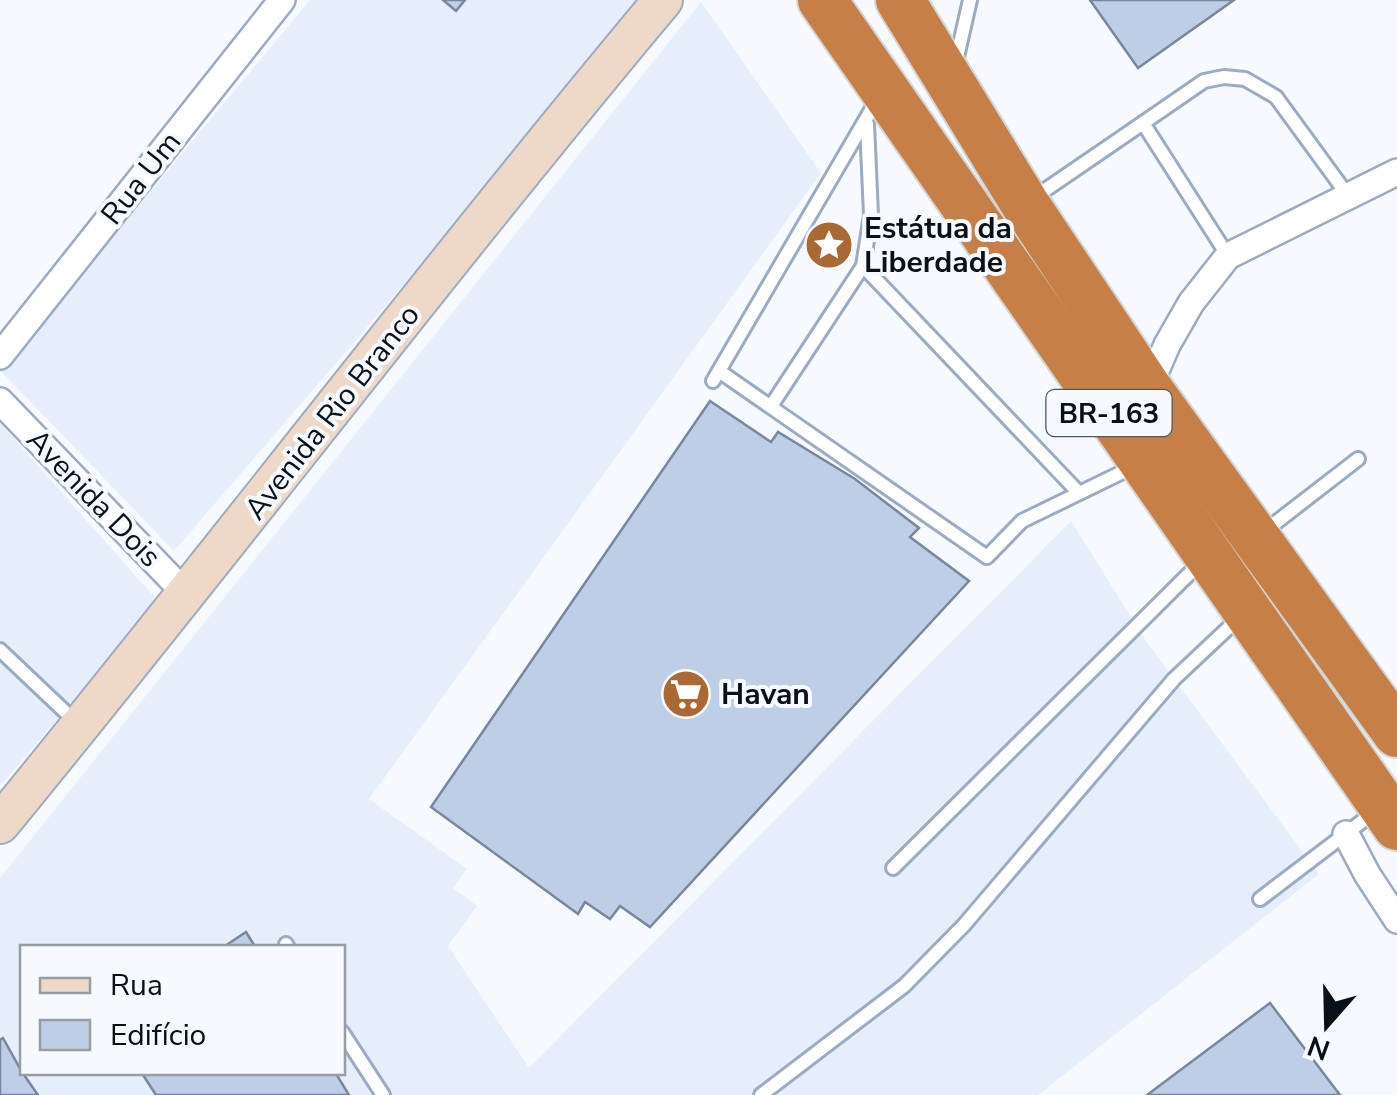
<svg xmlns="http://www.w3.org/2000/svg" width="1397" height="1095" viewBox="0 0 1397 1095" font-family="'Nunito Sans',sans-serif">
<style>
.built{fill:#e5eefa;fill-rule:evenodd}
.building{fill:#bdcee6;stroke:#78879d;stroke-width:2.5}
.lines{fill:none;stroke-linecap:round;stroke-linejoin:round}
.lane-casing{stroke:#9babc2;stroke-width:18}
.street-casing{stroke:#9babc2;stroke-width:30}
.secondary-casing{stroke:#9babc2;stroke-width:42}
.highway-casing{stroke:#d3d4d5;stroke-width:52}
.lane{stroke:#fff;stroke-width:12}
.street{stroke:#fff;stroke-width:25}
.secondary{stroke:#eed9c8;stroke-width:38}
.highway{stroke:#c68047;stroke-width:48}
.labels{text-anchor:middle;stroke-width:8;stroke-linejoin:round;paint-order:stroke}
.shield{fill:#f6faff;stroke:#51565d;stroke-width:2.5}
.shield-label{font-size:28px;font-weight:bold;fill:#0a1018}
.street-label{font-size:30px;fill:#0a1018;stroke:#f6faff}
.poi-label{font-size:30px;font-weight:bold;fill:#0a1018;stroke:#f6faff;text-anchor:start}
</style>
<rect width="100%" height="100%" fill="#f6faff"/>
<g class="built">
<path d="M310 0H649L174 551 1 371Z"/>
<path d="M701 2 821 173 369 799 467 869 453 888 477 906 448 946 529 1068 1071 521 1146 641 1319 874 1038 1095H0V878ZM22 948H342V1072H22Z"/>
<path d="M0 423 158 601 0 786Z"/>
</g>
<g class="building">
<path d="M443 0H465L456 11Z"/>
<path d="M1090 0H1234L1138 68Z"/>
<path d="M710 401 771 442 778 432 855 479 919 528 910 537 969 581 650 927 620 906 610 919 585 902 578 914 431 807Z"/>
<path d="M246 932 256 948H222Z"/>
<path d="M1270 1003 1340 1095H1147Z"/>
<path d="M3 1038 22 1072 38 1095H0V1040Z"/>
<path d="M141 1072H335L349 1095H156Z"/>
</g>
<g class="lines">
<g class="lane-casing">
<g id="lane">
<path d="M955 66 970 0"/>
<path d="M1143 123 1204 81 1224 77 1245 79 1276 97 1349 197"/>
<path d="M1032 199 1143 123 1228 256"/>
<path d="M863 266 1079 493"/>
<path d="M719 371 987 557 1022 521 1135 466"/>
<path d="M713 381 877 100"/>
<path d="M771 406 863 266 871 215 867 124"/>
<path d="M1261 534 1358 459"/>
<path d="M0 650 78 724"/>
<path d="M893 868 1202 561"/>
<path d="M1260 899 1377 810"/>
<path d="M286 944 288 948"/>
<path d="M342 1032 383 1095"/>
<path d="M761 1095 904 986 964 925 1174 679 1241 616"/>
</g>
</g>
<g class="street-casing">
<g id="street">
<path d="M0 356 282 0"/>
<path d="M1148 389 1167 345 1191 303 1228 256 1397 172"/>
<path d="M0 401 187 595"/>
<path d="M1346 834 1367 874 1397 920"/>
</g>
</g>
<g class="secondary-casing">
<path id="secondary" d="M0 824C224 551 437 270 663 0"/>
</g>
<g class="highway-casing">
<g id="highway">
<path d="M822 0 1397 826"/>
<path d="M900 0 1025 204 1148 389 1397 733"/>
</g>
</g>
<use href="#lane" class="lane"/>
<use href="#street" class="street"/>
<use href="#secondary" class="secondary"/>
<use href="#highway" class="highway"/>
</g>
<defs>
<g id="sight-disc" transform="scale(2.5)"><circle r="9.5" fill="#aa6933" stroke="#f6faff"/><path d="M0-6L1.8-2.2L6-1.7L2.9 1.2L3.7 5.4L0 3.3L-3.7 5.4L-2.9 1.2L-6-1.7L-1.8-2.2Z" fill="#fff"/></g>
<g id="supermarket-disc" transform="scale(2.5)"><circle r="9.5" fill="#aa6933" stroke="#f6faff"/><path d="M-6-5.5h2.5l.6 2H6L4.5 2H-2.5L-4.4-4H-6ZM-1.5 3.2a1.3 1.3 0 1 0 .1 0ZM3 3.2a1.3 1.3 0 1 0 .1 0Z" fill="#fff"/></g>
</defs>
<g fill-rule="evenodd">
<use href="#sight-disc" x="829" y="245"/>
<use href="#supermarket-disc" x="686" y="694"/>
</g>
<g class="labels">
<rect class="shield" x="1046.5" y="390" width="125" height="46" rx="8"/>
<g class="shield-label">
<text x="1109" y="423">BR-163</text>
</g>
<g class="street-label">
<text transform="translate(141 178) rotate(-52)" y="10">Rua Um</text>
<text transform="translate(332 412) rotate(-52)" y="10">Avenida Rio Branco</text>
<text transform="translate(94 498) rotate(46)" y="10">Avenida Dois</text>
</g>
<g class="poi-label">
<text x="864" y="238">Estátua da<tspan x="864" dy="34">Liberdade</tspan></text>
<text x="721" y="704">Havan</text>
</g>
</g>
<rect x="20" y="945" width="325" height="130" fill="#f6faff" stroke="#989ca3" stroke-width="2.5"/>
<rect x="40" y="978" width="50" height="15" fill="#eed9c8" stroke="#989ca3" stroke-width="2.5"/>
<text x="110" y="995" font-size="30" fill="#0a1018">Rua</text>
<rect x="40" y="1020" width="50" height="30" fill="#bdcee6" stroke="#989ca3" stroke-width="2.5"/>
<text x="110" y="1045" font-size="30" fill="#0a1018">Edifício</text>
<g transform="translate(1327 1025) rotate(200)" stroke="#f6faff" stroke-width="8" paint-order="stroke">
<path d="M0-8L18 38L0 25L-18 38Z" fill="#0a1018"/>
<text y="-15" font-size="28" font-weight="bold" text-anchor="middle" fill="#0a1018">N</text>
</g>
</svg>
